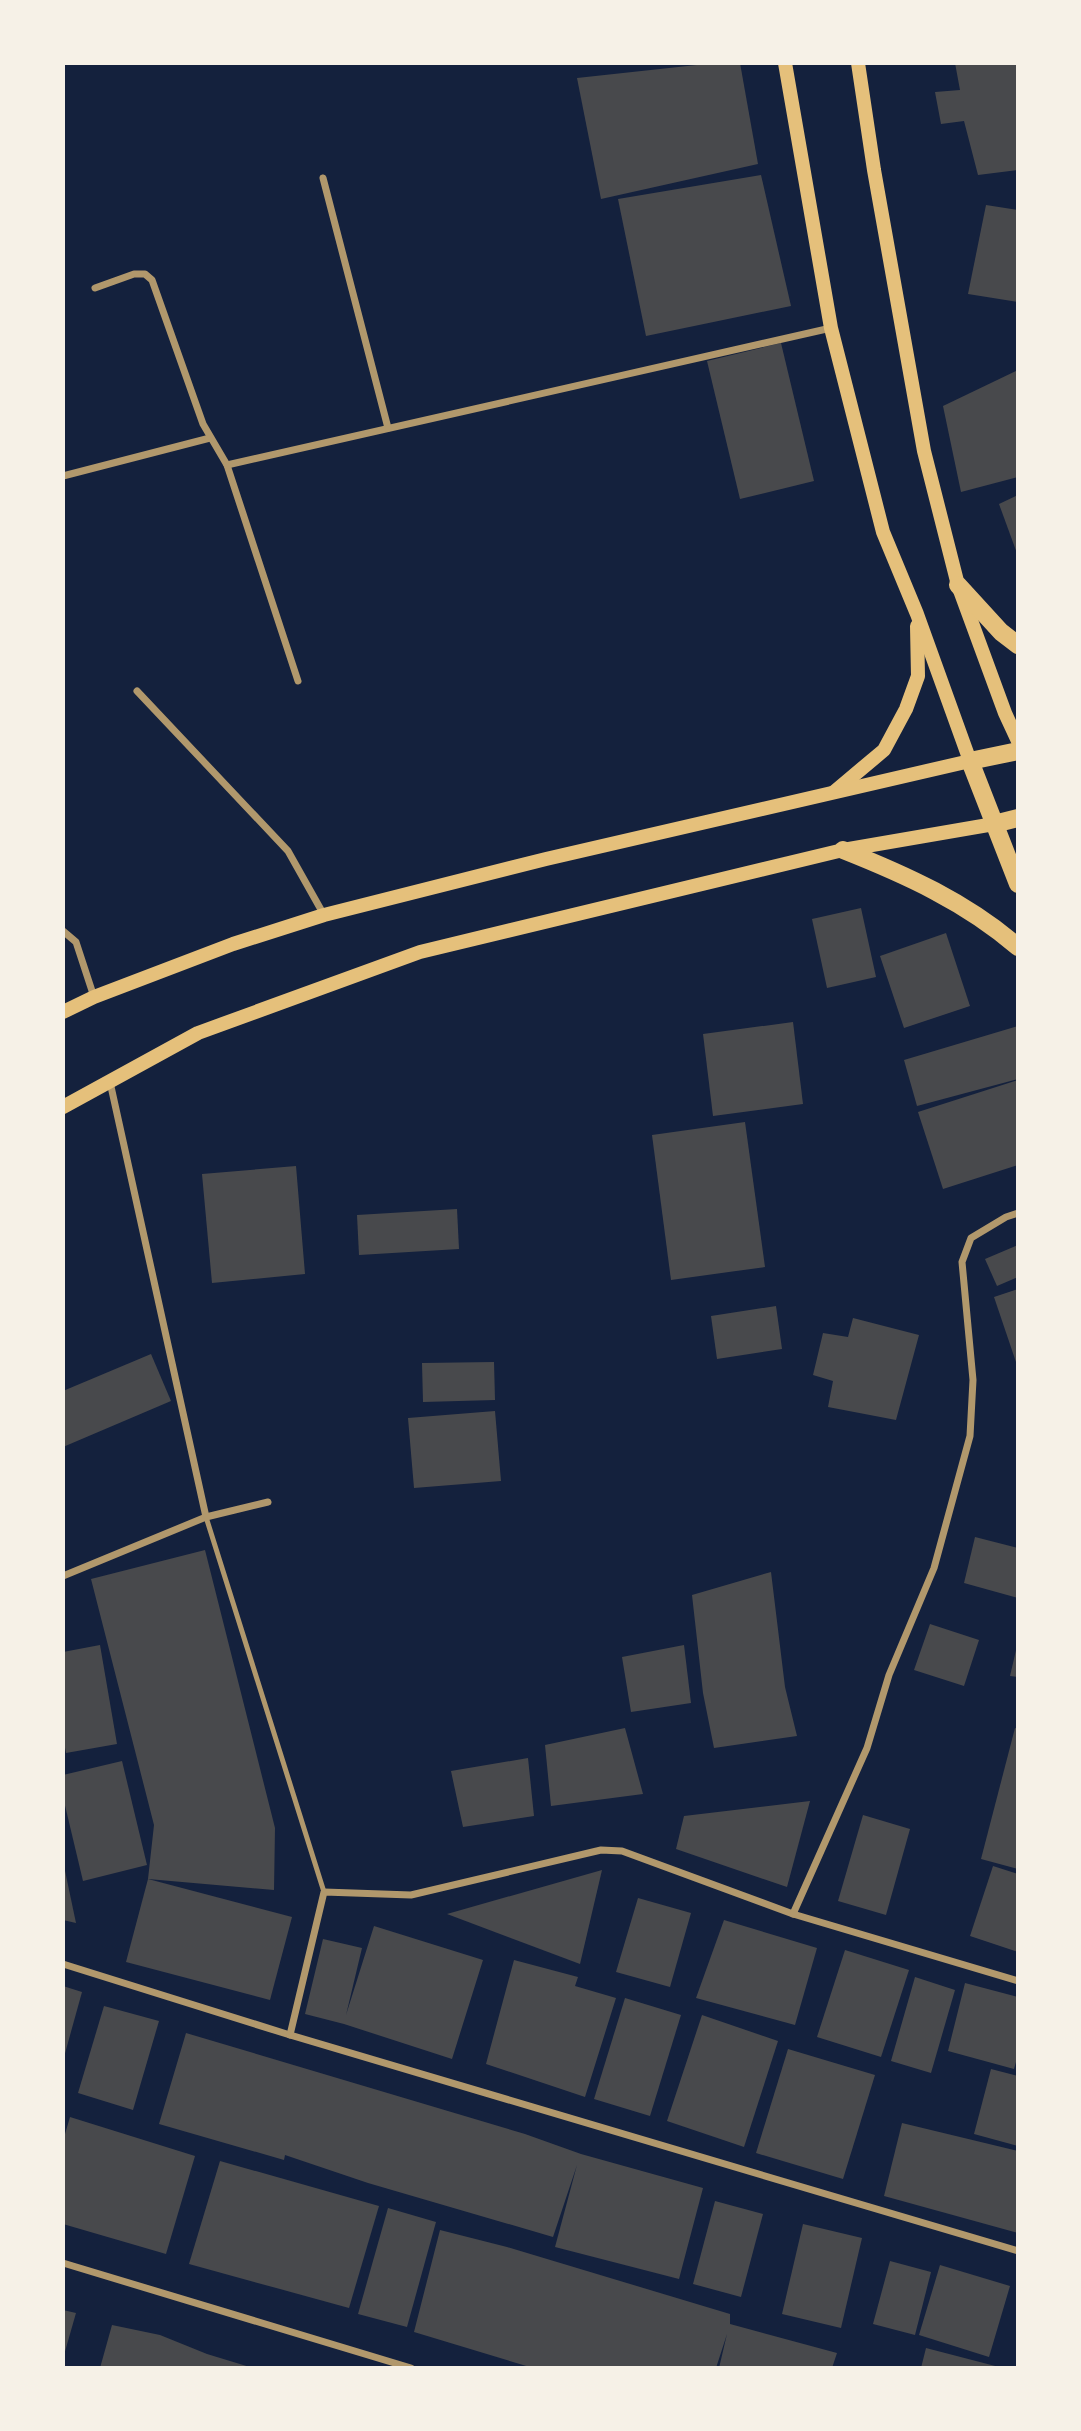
<svg xmlns="http://www.w3.org/2000/svg" width="1081" height="2431" viewBox="0 0 1081 2431" font-family="Mulish,sans-serif">
<style>
.building{fill:#48494c}
.lines{fill:none;stroke-linecap:round;stroke-linejoin:round}
.service{stroke:#b1986c;stroke-width:5}
.minor{stroke:#b1986c;stroke-width:7}
.secondary{stroke:#e5c07b;stroke-width:14}
.primary{stroke:#e5c07b;stroke-width:18}
</style>
<rect width="100%" height="100%" fill="#14213d"/>
<g class="building">
<path d="M715 63H740L758 164 601 199 577 78Z"/>
<path d="M955 63H1018V170L978 175 964 121 941 124 935 92 960 90Z"/>
<path d="M761 175 791 306 646 336 618 199Z"/>
<path d="M986 205 1018 210V302L968 294Z"/>
<path d="M781 343 814 481 740 499 707 361Z"/>
<path d="M1018 370V477L961 492 943 406Z"/>
<path d="M1018 495V556L999 504Z"/>
<path d="M861 908 876 977 827 988 812 919Z"/>
<path d="M946 933 970 1006 904 1028 880 956Z"/>
<path d="M793 1022 803 1104 713 1116 703 1034Z"/>
<path d="M1018 1026V1079L917 1106 904 1060Z"/>
<path d="M1018 1080V1165L943 1189 918 1112Z"/>
<path d="M745 1122 765 1267 671 1280 652 1135Z"/>
<path d="M296 1166 305 1274 212 1283 202 1174Z"/>
<path d="M457 1209 459 1249 359 1255 357 1215Z"/>
<path d="M1018 1245V1277L997 1286 985 1259Z"/>
<path d="M1018 1289V1368L994 1297Z"/>
<path d="M776 1306 782 1349 717 1359 711 1316Z"/>
<path d="M853 1318 919 1335 896 1420 828 1407 833 1381 813 1375 823 1333 848 1337Z"/>
<path d="M151 1354 171 1401 63 1447V1391Z"/>
<path d="M494 1362 495 1400 423 1402 422 1363Z"/>
<path d="M495 1411 501 1481 414 1488 408 1418Z"/>
<path d="M975 1537 1018 1548V1598L964 1583Z"/>
<path d="M205 1550 275 1828 274 1890 148 1879 154 1825 91 1579Z"/>
<path d="M771 1572 785 1687 797 1736 714 1748 703 1693 692 1595Z"/>
<path d="M930 1624 979 1640 964 1686 914 1670Z"/>
<path d="M100 1645 117 1744 66 1753 63 1737V1652Z"/>
<path d="M684 1645 691 1703 631 1712 622 1657Z"/>
<path d="M1017 1646 1018 1647V1677L1010 1676Z"/>
<path d="M625 1728 643 1794 551 1806 545 1745Z"/>
<path d="M1015 1728 1018 1729V1869L981 1859Z"/>
<path d="M528 1758 534 1816 463 1827 451 1771Z"/>
<path d="M122 1761 147 1865 83 1881 63 1797V1775Z"/>
<path d="M810 1801 787 1887 676 1849 684 1816Z"/>
<path d="M863 1815 910 1829 886 1915 838 1901Z"/>
<path d="M63 1866H64L76 1923 63 1920Z"/>
<path d="M993 1866 1018 1874V1952L970 1936Z"/>
<path d="M602 1870 580 1964 447 1914Z"/>
<path d="M148 1879 292 1917 270 2000 126 1962Z"/>
<path d="M638 1898 691 1913 670 1987 616 1972Z"/>
<path d="M724 1920 817 1948 795 2025 696 1998Z"/>
<path d="M374 1926 483 1960 452 2059 344 2024 305 2014 323 1939 362 1948 346 2015Z"/>
<path d="M845 1950 909 1970 881 2057 817 2037Z"/>
<path d="M514 1960 578 1977 575 1986 616 1998 585 2097 486 2064Z"/>
<path d="M915 1977 955 1990 931 2073 891 2061Z"/>
<path d="M965 1983 1018 1997V2055L1014 2069 948 2051Z"/>
<path d="M63 1986 82 1992 64 2057H63Z"/>
<path d="M625 1998 681 2015 650 2116 594 2099Z"/>
<path d="M104 2006 159 2021 133 2110 78 2093Z"/>
<path d="M702 2015 778 2041 744 2147 667 2121Z"/>
<path d="M186 2033 525 2134 581 2154 703 2188 679 2279 555 2247 577 2165 553 2237 368 2183 285 2155 284 2160 159 2124Z"/>
<path d="M788 2049 875 2075 843 2179 756 2153Z"/>
<path d="M991 2069 1018 2076V2146L974 2134Z"/>
<path d="M70 2117 195 2156 166 2254 63 2224V2141Z"/>
<path d="M902 2123 1018 2151V2233L884 2196Z"/>
<path d="M220 2161 379 2206 349 2308 189 2264Z"/>
<path d="M715 2201 763 2214 741 2297 693 2284Z"/>
<path d="M388 2208 436 2222 407 2327 358 2314Z"/>
<path d="M803 2224 862 2238 841 2328 782 2314Z"/>
<path d="M440 2230 507 2247 730 2314V2324L837 2353 832 2368H719L727 2334 716 2368H533L414 2332Z"/>
<path d="M890 2261 931 2272 915 2335 873 2324Z"/>
<path d="M940 2265 1010 2286 989 2357 919 2335Z"/>
<path d="M63 2310 76 2313 64 2355H63Z"/>
<path d="M112 2325 160 2335 207 2354 253 2368H100Z"/>
<path d="M926 2348 999 2367V2368H921Z"/>
</g>
<g class="lines">
<path class="service" d="M206 1517 324 1892"/>
<g class="minor">
<path d="M323 178 388 428"/>
<path d="M95 288 134 274H145L152 280 203 424 227 465 298 681"/>
<path d="M227 465 831 328"/>
<path d="M63 476 210 438"/>
<path d="M137 691 288 851 324 915"/>
<path d="M63 931 76 942 94 997"/>
<path d="M110 1082 206 1517"/>
<path d="M63 1576 206 1517 268 1502"/>
<path d="M793 1914 867 1748 889 1675 934 1568 970 1436 973 1380 962 1262 971 1238 1006 1217 1018 1213"/>
<path d="M63 1964 290 2035 1018 2251"/>
<path d="M290 2035 324 1892 411 1895 601 1850 622 1851 793 1914 1018 1981"/>
<path d="M63 2263 411 2368"/>
</g>
<g class="secondary">
<path d="M858 63 874 170 924 451 958 585 1005 713 1018 741"/>
<path d="M834 792 884 750 906 709 918 676 917 626"/>
<path d="M63 1012 94 997 233 944 324 915 546 859 970 761 917 614 883 532 831 328 785 63"/>
<path d="M63 1107 198 1033 420 952 843 850 994 824"/>
</g>
<g class="primary">
<path d="M958 585 1001 632 1018 645"/>
<path d="M1018 751 970 761 1018 884"/>
<path d="M994 824 1018 818"/>
<path d="M843 850C906 875 966 902 1018 947"/>
</g>
</g>
<rect width="1081" height="2431" fill="none" stroke="#f6f1e7" stroke-width="130"/>
</svg>
